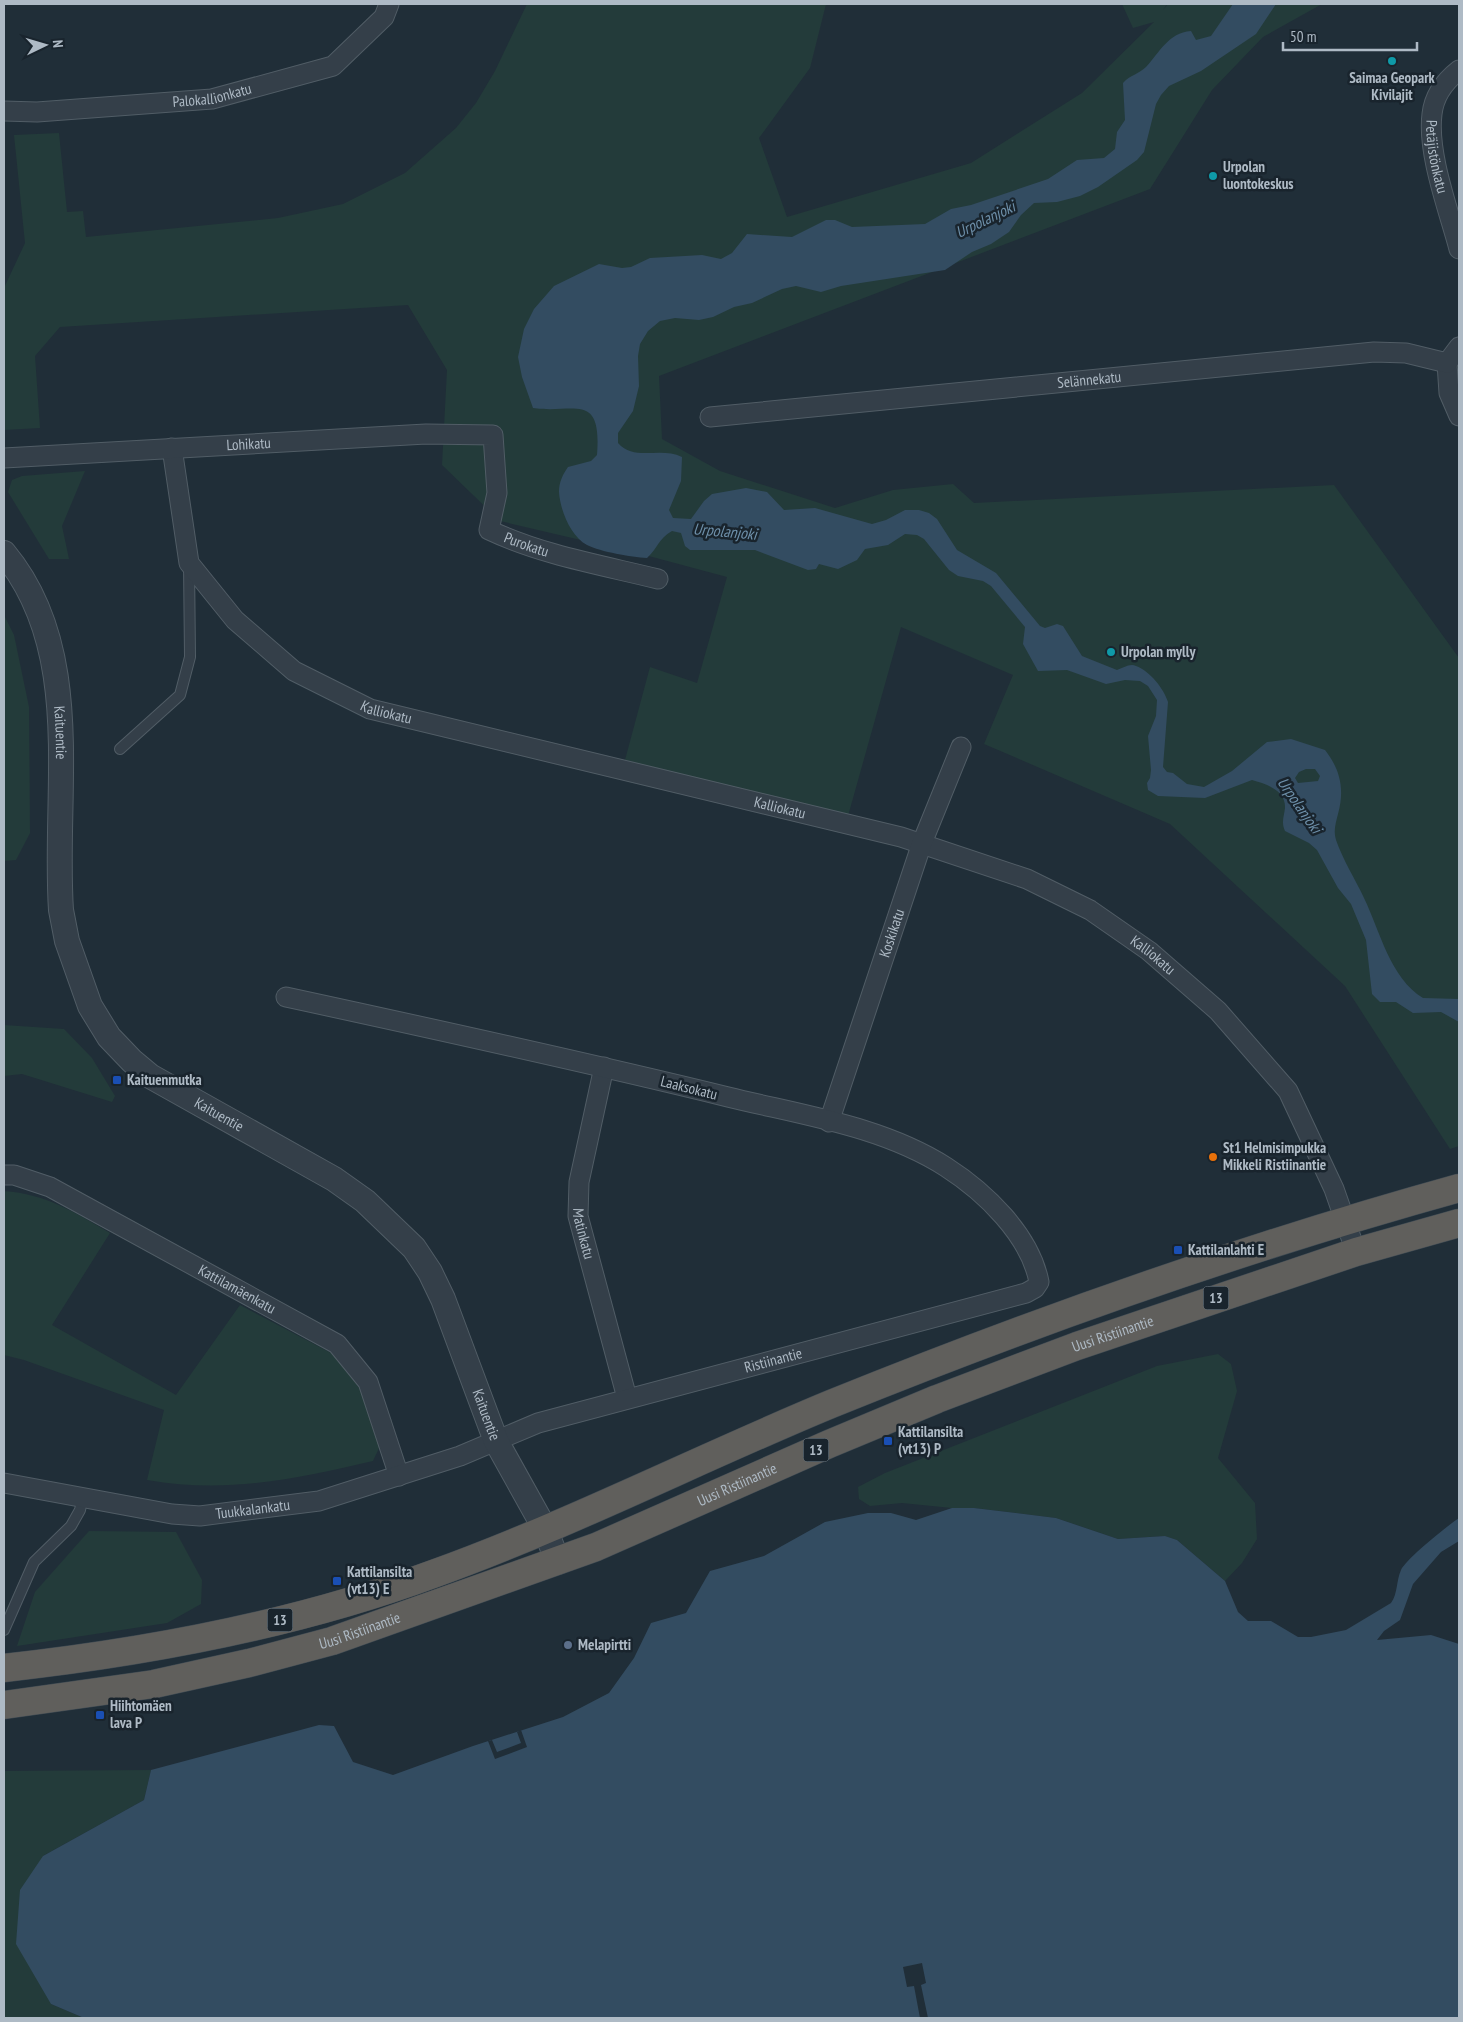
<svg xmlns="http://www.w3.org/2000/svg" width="1463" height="2022" viewBox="0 0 1463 2022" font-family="'PT Sans Narrow',sans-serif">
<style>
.green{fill:#233b3a}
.water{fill:#334c61;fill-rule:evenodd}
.pier{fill:#202e38}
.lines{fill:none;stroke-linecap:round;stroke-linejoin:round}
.service-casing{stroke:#515d66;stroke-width:12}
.minor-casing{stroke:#515d66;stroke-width:21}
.tertiary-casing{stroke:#515d66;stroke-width:26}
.trunk-casing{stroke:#3e4a53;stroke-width:29}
.service{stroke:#343f49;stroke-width:10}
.minor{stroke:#343f49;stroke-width:19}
.tertiary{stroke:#343f49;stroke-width:24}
.trunk{stroke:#605f5c;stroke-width:28}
.culture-dot{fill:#0f9aa8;stroke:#19242d;stroke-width:2}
.transit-dot{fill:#1a4fb4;stroke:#19242d;stroke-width:2}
.food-dot{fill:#e8710a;stroke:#19242d;stroke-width:2}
.service-dot{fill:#5c6f8a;stroke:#19242d;stroke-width:2}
.labels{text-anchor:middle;stroke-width:5;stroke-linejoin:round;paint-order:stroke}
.shield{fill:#19242d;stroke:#818d97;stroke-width:1}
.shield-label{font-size:14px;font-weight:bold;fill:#aebac5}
.poi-label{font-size:15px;font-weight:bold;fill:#aebac5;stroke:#19242d;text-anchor:start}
.street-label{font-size:15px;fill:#aebac5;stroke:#19242d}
.water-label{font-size:16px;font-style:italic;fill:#6e90aa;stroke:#19242d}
</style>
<rect width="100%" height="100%" fill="#202e38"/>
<g class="green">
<path d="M527 4H826L810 68 759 138 787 217 971 163 1082 93 1154 22 1133 28 1122 4H1167L1163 10 1168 4H1322L1263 37 1212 90 1150 189 659 376 662 439 720 471 835 508 893 490 953 484 974 503 1334 485 1459 658V1146L1450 1149 1345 986 1170 824 984 744 1013 675 901 627 848 816 625 760 650 667 697 683 727 577 645 555 500 521 442 465 447 370 408 305 60 327 35 356 40 428 4 430V288L25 243 14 135 59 133 67 212 83 211 86 237 278 218 343 204 405 173 456 128 476 103 495 71Z"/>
<path d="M85 471 62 526 69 559H49L8 492 12 480 22 476Z"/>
<path d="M4 615 14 635 29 707 30 833 16 860 4 861Z"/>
<path d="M4 1025 64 1029 92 1058 115 1096 112 1102 22 1074 4 1076Z"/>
<path d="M4 1191C46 1194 74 1212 110 1233L52 1325 176 1395 240 1305 333 1354 361 1390 380 1446 373 1461C295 1479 227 1494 147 1480L164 1410 24 1360 4 1355Z"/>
<path d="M1218 1354 1231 1364 1237 1391 1218 1458 1255 1503 1257 1539 1242 1563 1225 1581 1177 1540 1165 1536 1118 1539 1056 1518 974 1508H952L902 1503 870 1506 859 1499 858 1487 885 1473 1157 1366Z"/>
<path d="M89 1531 176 1532 202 1580 201 1604 167 1623 17 1646 35 1592Z"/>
<path d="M151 1770 144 1800 43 1856 51 2004 84 2018H4V1771Z"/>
</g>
<g class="water">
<path d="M1233 4H1276L1256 34 1201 71 1169 86 1161 95 1156 104 1144 152 1137 160 1098 187 1080 196 1057 202 1034 203 1021 215 1009 232 991 244 972 252 945 270 841 286 821 292 796 286 782 289 752 303 734 307 713 317 699 320 675 318 660 321 648 331 640 344 638 356 639 386 633 411 618 433V443C635 462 660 446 682 457L681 481 669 510 673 518 691 519 704 501 712 494 746 488 767 492 784 510 815 508 872 524 886 520 905 510H919L929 513 937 519 957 550 996 573 1040 626 1045 628 1057 624 1063 626 1082 656 1117 670C1123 668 1130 663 1136 666 1150 671 1164 689 1168 702L1163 767 1167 772 1173 773 1187 784 1204 787 1232 771 1267 742 1291 739 1325 750C1340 769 1345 789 1338 814 1336 822 1333 831 1336 840 1343 860 1355 879 1364 898 1380 931 1390 978 1423 998L1459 999V1022L1441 1012 1413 1013 1396 1002H1380L1372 994 1366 940 1351 904 1338 888 1317 850 1309 843 1285 831C1281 822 1284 817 1285 808 1286 790 1266 784 1252 780L1205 798 1158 796 1148 790 1147 783 1150 778 1151 770 1148 736 1156 716 1157 700 1148 686 1140 681 1125 680 1106 684 1067 670 1038 671 1023 644 1025 627 991 586 983 581 958 576 949 570 924 539 917 535 905 534 888 545 865 549 857 560 838 569 819 564 816 569 808 570 755 550H690L685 546 681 533 672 531C658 539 658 548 647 558 631 557 601 552 587 545 570 536 560 509 559 492 559 482 563 474 568 467L591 461 597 455C602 391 574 414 533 408L522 377 518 357 524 329 534 309 554 286 599 264 622 268 631 267 650 258 702 255 721 259 732 253 747 234 792 237 826 220H835L852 227 925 224 951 209 971 205 1048 179 1077 160 1104 158 1115 149 1117 132 1125 120 1123 83C1130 75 1139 74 1146 67 1160 52 1168 33 1191 31L1196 40 1211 36ZM1306 769H1315L1320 776 1318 781 1298 783 1295 778 1299 772Z"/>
<path d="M952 1508H974L1056 1518 1118 1539 1165 1536 1177 1540 1225 1581 1238 1612 1248 1621H1271L1298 1637H1311L1346 1630 1391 1603C1398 1593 1396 1581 1401 1570 1406 1559 1447 1526 1459 1518V1541L1441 1552 1413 1584 1400 1620 1384 1631 1377 1640 1431 1635 1459 1644V2018H84L51 2004 16 1944 20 1890 43 1856 144 1800 151 1770 319 1725 334 1726 353 1762 393 1775 473 1746 563 1717 609 1693 634 1658 651 1623 686 1613 710 1571 764 1556 825 1522 868 1513H891L916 1520Z"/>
</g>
<g class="pier">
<path d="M521 1730 527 1747 495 1759 488 1741 492 1740 497 1752 521 1743 517 1732Z"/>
<path d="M922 1963 926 1983 921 1985 928 2018H920L914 1986 907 1987 903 1967Z"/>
</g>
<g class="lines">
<g class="service-casing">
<g id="service">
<path d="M120 749 180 695 190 657 189 564"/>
<path d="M4 1630 34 1562 71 1526 80 1510 83 1496"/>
</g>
</g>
<g class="minor-casing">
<g id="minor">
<path id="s1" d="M1459 70C1445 81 1434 96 1432 114 1427 154 1449 211 1459 249"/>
<path id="s2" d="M4 111 37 112 212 99 333 66 384 17 389 4"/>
<path d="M1447 363 1449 393 1459 416"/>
<path id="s3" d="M710 417 1374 352 1406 353 1447 363 1459 347"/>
<path id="s4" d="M172 448 189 563 235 620 294 671 370 709 901 837 1027 879 1090 910 1149 951 1218 1011 1288 1091 1334 1189 1356 1252"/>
<path id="s5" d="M4 458 426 434 493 435 497 493 489 530C542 555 601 565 658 579"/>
<path id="s6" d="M604 1067 579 1182 578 1216 627 1398"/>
<path id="s7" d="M829 1122 922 843 961 747"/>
<path id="s8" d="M4 1175H14L50 1187 337 1344 368 1382 399 1476"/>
<path id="s9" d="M4 1483 172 1514 200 1516 319 1501 460 1456 538 1423 1026 1293 1035 1288 1039 1282C1030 1235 985 1192 946 1167 882 1126 801 1115 728 1097 581 1061 434 1029 286 997"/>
</g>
</g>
<g class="tertiary-casing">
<g id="tertiary">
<path id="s10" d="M4 553C86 651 53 792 61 910L67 941 90 1006 109 1037 132 1061 150 1076 334 1179 365 1201 414 1248 430 1272 443 1299 496 1441 545 1529 558 1562"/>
</g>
</g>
<g class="trunk-casing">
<g id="trunk">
<path d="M4 1668C149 1652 295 1625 433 1574 569 1525 698 1459 831 1404 1036 1321 1246 1247 1459 1188"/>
<path id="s11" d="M4 1705 154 1684 249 1663 332 1641 596 1547 829 1444 937 1399 1077 1346 1356 1252 1459 1223"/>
</g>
</g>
<use href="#service" class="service"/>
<use href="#minor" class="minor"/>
<use href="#tertiary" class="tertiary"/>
<use href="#trunk" class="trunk"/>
</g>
<g class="culture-dot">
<circle cx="1392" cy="61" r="5"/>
<circle cx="1213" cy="176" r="5"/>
<circle cx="1111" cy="652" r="5"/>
</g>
<g class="transit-dot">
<rect x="112" y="1075" width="10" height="10" rx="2.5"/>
<rect x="1173" y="1245" width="10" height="10" rx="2.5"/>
<rect x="883" y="1436" width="10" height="10" rx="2.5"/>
<rect x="332" y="1576" width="10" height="10" rx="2.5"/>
<rect x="95" y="1710" width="10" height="10" rx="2.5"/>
</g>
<circle class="food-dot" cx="1213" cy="1157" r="5"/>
<circle class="service-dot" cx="568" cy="1645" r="5"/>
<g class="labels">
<g class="shield">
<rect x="1203.5" y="1286.5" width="25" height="23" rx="4"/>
<rect x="803.5" y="1438.5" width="25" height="23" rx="4"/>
<rect x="267.5" y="1608.5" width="25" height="23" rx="4"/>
</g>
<g class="shield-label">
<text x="1216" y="1303">13</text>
<text x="816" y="1455">13</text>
<text x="280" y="1625">13</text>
</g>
<g class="poi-label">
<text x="1392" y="83" text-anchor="middle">Saimaa Geopark<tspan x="1392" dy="17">Kivilajit</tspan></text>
<text x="1223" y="172">Urpolan<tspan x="1223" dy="17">luontokeskus</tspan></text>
<text x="1121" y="657">Urpolan mylly</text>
<text x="127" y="1085">Kaituenmutka</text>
<text x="1223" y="1153">St1 Helmisimpukka<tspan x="1223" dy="17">Mikkeli Ristiinantie</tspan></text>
<text x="1188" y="1255">Kattilanlahti E</text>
<text x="898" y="1437">Kattilansilta<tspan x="898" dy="17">(vt13) P</tspan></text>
<text x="347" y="1577">Kattilansilta<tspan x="347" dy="17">(vt13) E</tspan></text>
<text x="578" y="1650">Melapirtti</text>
<text x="110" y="1711">Hiihtomäen<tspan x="110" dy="17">lava P</tspan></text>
</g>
<g class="street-label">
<text dy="5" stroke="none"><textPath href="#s2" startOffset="209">Palokallionkatu</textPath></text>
<text dy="5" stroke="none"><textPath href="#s1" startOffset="96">Petäjistönkatu</textPath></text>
<text dy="5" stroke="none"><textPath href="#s3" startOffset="381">Selännekatu</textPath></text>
<text dy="5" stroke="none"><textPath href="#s5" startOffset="245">Lohikatu</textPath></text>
<text dy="5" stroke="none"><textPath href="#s5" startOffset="626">Purokatu</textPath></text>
<text dy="5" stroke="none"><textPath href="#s4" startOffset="369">Kalliokatu</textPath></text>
<text dy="5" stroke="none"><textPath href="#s10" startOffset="192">Kaituentie</textPath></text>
<text dy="5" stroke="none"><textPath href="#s4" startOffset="774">Kalliokatu</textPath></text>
<text dy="5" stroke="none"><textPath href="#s7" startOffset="199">Koskikatu</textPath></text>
<text dy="5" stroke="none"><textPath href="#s4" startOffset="1179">Kalliokatu</textPath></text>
<text transform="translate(689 1088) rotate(14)" y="5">Laaksokatu</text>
<text dy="5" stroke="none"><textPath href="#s10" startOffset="642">Kaituentie</textPath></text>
<text dy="5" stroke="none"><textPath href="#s6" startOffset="170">Matinkatu</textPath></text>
<text dy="5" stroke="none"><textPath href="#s8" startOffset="261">Kattilamäenkatu</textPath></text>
<text dy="5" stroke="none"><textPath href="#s11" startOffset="1174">Uusi Ristiinantie</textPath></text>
<text dy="5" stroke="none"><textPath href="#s9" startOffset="795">Ristiinantie</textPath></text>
<text dy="5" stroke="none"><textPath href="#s10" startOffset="1062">Kaituentie</textPath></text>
<text dy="5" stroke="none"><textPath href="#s11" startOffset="769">Uusi Ristiinantie</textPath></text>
<text dy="5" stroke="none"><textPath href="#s9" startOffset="252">Tuukkalankatu</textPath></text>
<text dy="5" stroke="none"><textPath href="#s11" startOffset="364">Uusi Ristiinantie</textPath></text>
</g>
<g class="water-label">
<text transform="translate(985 219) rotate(-26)" y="6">Urpolanjoki</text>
<text transform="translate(725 531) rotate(5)" y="6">Urpolanjoki</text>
<text transform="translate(1300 805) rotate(55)" y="6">Urpolanjoki</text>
</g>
</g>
<rect width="1463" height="2022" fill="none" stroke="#aebac5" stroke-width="10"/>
<g transform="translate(45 45) rotate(85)" stroke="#19242d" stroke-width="4" paint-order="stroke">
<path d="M0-4L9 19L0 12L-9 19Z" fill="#aebac5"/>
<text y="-8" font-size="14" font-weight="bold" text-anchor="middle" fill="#aebac5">N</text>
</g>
<path d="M1283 42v8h134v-8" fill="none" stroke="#aebac5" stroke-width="2.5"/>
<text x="1290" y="42" font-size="15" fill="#aebac5" stroke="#19242d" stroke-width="4" paint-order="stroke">50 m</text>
</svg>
